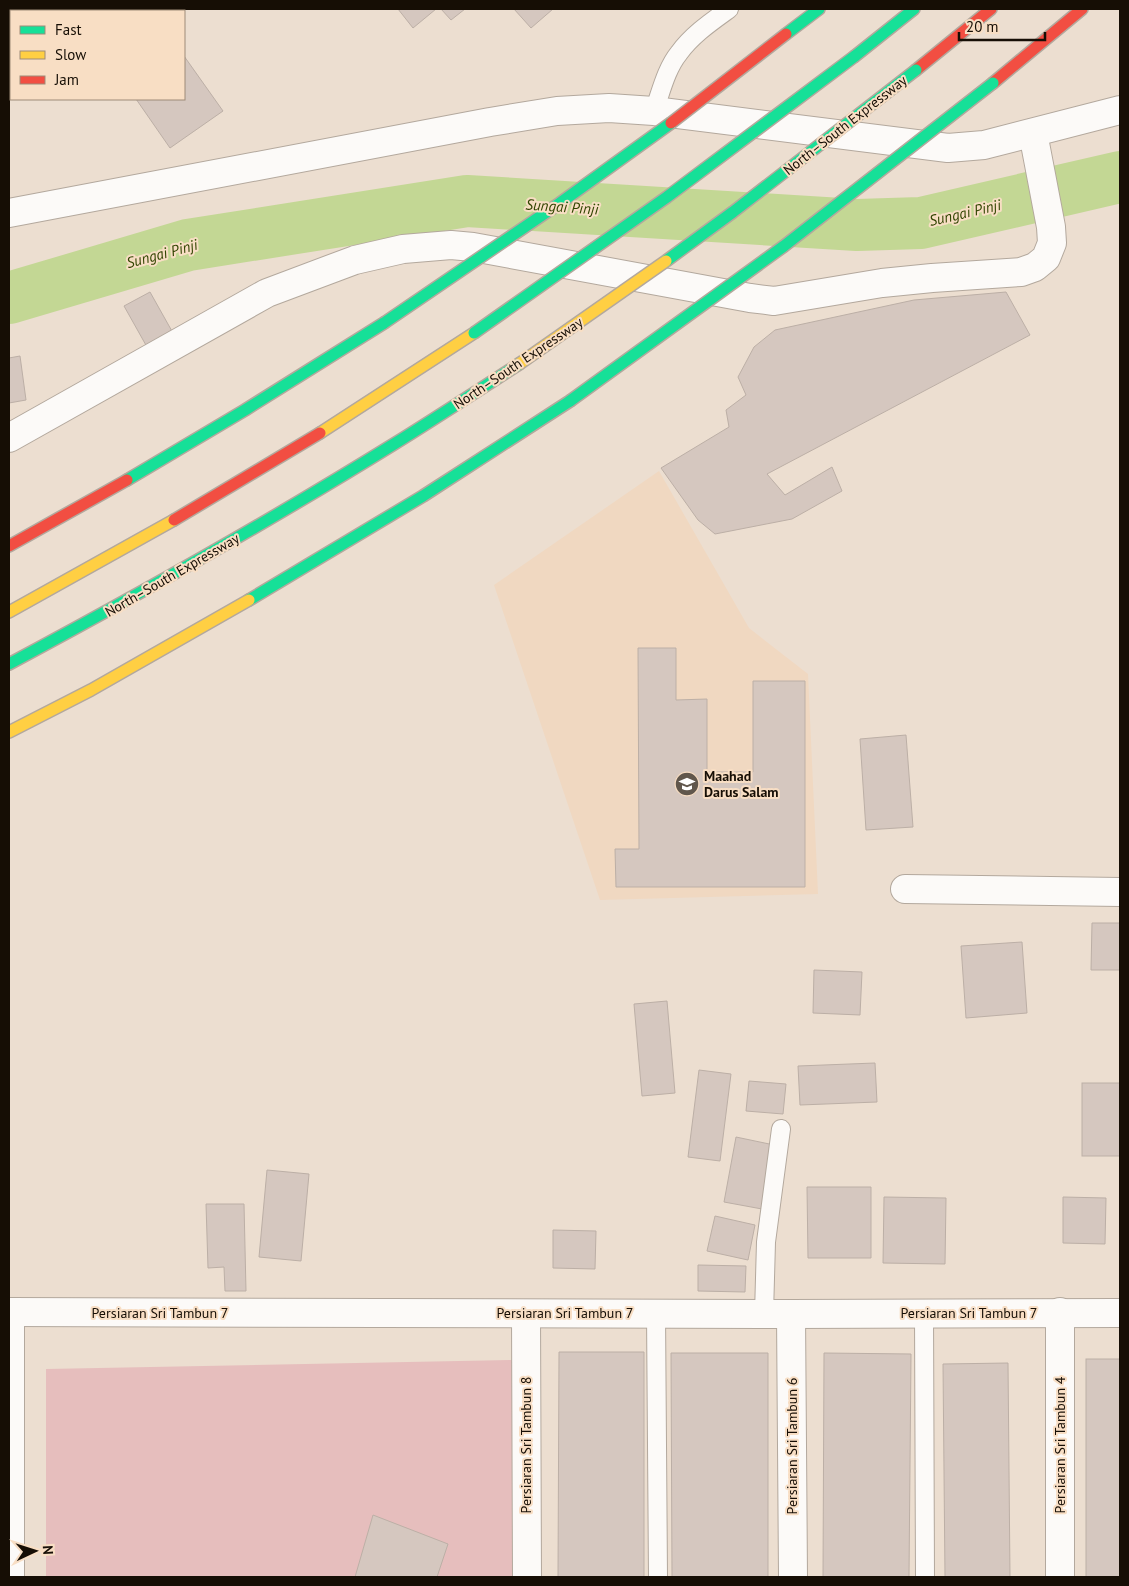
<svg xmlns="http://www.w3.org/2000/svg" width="1129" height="1586" viewBox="0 0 1129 1586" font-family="'PT Sans',sans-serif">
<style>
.built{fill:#f0d8c1}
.green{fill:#e6bebd}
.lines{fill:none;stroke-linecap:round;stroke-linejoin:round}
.river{stroke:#c3d794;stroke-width:52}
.building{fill:#d5c7bf;stroke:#bcafa6}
.lane-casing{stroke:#b3a89d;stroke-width:20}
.street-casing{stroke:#b3a89d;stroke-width:30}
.fast-casing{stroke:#b3a89d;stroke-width:14}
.slow-casing{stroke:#b3a89d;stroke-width:14}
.jam-casing{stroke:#b3a89d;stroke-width:14}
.lane{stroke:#fcfaf8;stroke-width:18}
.street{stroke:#fcfaf8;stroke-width:28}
.fast{stroke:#16e098;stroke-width:11}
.slow{stroke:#ffcf43;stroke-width:11}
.jam{stroke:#f24e42;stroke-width:11}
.fast-bridge-casing{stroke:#b3a89d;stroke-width:14;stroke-linecap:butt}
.slow-bridge-casing{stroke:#b3a89d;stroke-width:14;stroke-linecap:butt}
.jam-bridge-casing{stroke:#b3a89d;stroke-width:14;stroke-linecap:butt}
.fast-bridge{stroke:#16e098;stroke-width:11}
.slow-bridge{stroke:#ffcf43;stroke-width:11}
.jam-bridge{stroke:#f24e42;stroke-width:11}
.labels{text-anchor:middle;stroke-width:4;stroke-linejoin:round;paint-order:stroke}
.street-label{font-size:14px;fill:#160e05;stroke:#f8dec4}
.poi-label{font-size:14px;font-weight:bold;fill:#160e05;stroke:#f8dec4;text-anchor:start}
.water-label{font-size:15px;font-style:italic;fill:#314400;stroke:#f8dec4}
</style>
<rect width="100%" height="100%" fill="#ecded0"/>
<path class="built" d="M659 471 749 628 808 674 818 894 600 900 494 585Z"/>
<path class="green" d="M514 1360V1577H46V1369Z"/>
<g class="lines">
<path class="river" d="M9 298 188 245 467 201 857 225 921 223 1120 177"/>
</g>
<g class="building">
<path d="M74 9H142L143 11H76Z"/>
<path d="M398 9H436L413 28Z"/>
<path d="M441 9H465L451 20Z"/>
<path d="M514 9H553L531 28Z"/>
<path d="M184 56 223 111 170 148 136 99H184Z"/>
<path d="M150 292 173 333 147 347 124 306Z"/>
<path d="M1006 292 1030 335 767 474 785 495 832 467 842 491 792 519 715 534 698 520 661 468 729 427 726 410 746 395 738 377 754 347 775 330 914 300Z"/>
<path d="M20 356 26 400 9 403V358Z"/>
<path d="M638 648H676V700L707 699V772H753V681H805V887H616L615 849H639Z"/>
<path d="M906 735 913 827 866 830 860 739Z"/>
<path d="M1092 923H1120V970H1091Z"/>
<path d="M1022 942 1027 1013 966 1018 961 946Z"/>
<path d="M814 970 862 972 860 1015 813 1013Z"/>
<path d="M667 1001 675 1093 642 1096 634 1004Z"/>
<path d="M875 1063 877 1102 800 1105 798 1066Z"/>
<path d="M699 1070 731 1074 720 1161 688 1157Z"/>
<path d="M749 1081 786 1084 783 1114 746 1111Z"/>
<rect x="1082" y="1083" width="38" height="73"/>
<path d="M736 1137 774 1145 762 1209 724 1202Z"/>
<path d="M267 1170 309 1174 301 1261 259 1257Z"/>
<path d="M807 1187H871V1258H808Z"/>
<path d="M884 1197 946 1198 945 1264 883 1263Z"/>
<path d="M1063 1197 1106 1198 1105 1244 1063 1243Z"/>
<path d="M206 1204H244L246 1291H225L224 1267 208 1268Z"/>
<path d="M715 1216 755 1225 748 1260 707 1251Z"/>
<path d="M553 1230 596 1231 595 1269 553 1268Z"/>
<path d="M698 1265 746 1266 745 1292 698 1291Z"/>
<path d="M559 1352H644V1577H558Z"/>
<path d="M671 1353H768V1577H672Z"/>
<path d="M824 1353 911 1354 909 1577H823Z"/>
<rect x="1086" y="1359" width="34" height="218"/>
<path d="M1008 1363 1010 1577H945L943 1364Z"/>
<path d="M373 1515 448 1544 437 1577H355Z"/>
</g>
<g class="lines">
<g class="lane-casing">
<g id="lane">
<path d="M654 111C661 92 666 69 679 53 692 35 711 22 729 9"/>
<path d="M656 1313 658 1577"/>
<path d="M924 1313 925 1577"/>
<path d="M764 1314 766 1242 781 1129"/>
</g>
</g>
<g class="street-casing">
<g id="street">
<path d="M9 213 490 122 557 111 609 108 654 111 948 148 984 145 1120 110"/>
<path d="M9 438 267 293 355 260 403 249 451 245 473 247 750 298 774 301 882 283 932 278 1021 272 1035 267 1046 258 1052 243 1051 227 1033 133"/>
<path d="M905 889 1120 892"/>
<path d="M9 1312 791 1314 1120 1313"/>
<path d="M526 1314 527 1577"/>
<path d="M791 1314 793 1577"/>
<path d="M10 1577V1312"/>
<path d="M1060 1577V1312"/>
</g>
</g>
<g class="fast-casing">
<g id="fast">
<path d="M786 34 819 9"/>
<path d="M855 56 914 9"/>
<path d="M127 480 245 410 384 323"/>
<path d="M249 600 423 496 570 401"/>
<path d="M9 664C140 594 268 522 394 444 436 418 477 391 519 364"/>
</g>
</g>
<g class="slow-casing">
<g id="slow">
<path d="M320 433 474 333"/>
<path d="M9 612 174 520"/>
<path d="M9 732 91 690 249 600"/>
</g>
</g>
<g class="jam-casing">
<g id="jam">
<path d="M916 70 991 9"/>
<path d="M993 83 1082 9"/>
<path d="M174 520 320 433"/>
<path d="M9 546 127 480"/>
</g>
</g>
<use href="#lane" class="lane"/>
<use href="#street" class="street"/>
<use href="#fast" class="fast"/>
<use href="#slow" class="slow"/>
<use href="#jam" class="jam"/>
<g class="fast-bridge-casing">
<g id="fast-bridge">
<path d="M666 261 733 212 916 70"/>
<path d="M384 323 560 203 671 123"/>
<path d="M474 333 667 197 855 56"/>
<path d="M570 401 784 246 993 83"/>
</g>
</g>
<g class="slow-bridge-casing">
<path id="slow-bridge" d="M519 364 666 261"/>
</g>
<g class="jam-bridge-casing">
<path id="jam-bridge" d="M671 123 786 34"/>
</g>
<use href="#fast-bridge" class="fast-bridge"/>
<use href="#slow-bridge" class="slow-bridge"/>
<use href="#jam-bridge" class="jam-bridge"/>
</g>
<defs>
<g id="school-disc" transform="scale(1.25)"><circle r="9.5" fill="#61574c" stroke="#f8dec4"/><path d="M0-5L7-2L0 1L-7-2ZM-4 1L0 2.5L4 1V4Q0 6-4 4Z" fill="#fff"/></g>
</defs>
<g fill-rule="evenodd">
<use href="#school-disc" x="687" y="784"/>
</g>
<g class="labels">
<g class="street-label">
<text transform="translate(845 125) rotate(-38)" y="5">North–South Expressway</text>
<text transform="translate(518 363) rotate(-34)" y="5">North–South Expressway</text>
<text transform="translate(172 575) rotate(-30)" y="5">North–South Expressway</text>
<text x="160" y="1318">Persiaran Sri Tambun 7</text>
<text x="565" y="1318">Persiaran Sri Tambun 7</text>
<text x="969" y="1318">Persiaran Sri Tambun 7</text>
<text transform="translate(526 1445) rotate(-90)" y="5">Persiaran Sri Tambun 8</text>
<text transform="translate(1060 1445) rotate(-90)" y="5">Persiaran Sri Tambun 4</text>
<text transform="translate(792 1446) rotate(-90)" y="5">Persiaran Sri Tambun 6</text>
</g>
<g class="poi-label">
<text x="704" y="781">Maahad<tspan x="704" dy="16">Darus Salam</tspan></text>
</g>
<g class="water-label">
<text transform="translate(562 207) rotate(4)" y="5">Sungai Pinji</text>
<text transform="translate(965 213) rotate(-13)" y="5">Sungai Pinji</text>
<text transform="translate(162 254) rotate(-15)" y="5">Sungai Pinji</text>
</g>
</g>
<rect width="1129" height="1586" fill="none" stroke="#160e05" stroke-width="20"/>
<rect x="10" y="10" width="175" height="90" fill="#f8dec4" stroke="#9e8b78"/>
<rect x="20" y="26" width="25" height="8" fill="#16e098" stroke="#9e8b78"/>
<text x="55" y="35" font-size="15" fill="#160e05">Fast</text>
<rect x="20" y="51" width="25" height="8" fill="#ffcf43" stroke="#9e8b78"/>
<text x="55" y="60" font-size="15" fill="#160e05">Slow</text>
<rect x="20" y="76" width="25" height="8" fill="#f24e42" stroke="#9e8b78"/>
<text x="55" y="85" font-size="15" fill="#160e05">Jam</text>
<g transform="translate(35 1551) rotate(86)" stroke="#f8dec4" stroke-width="4" paint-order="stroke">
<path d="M0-4L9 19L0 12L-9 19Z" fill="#160e05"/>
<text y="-8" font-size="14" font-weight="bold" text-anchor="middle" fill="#160e05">N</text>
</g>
<path d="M959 32v8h86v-8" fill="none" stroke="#160e05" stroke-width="2.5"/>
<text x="966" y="32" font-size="15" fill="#160e05" stroke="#f8dec4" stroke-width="4" paint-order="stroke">20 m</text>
</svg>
